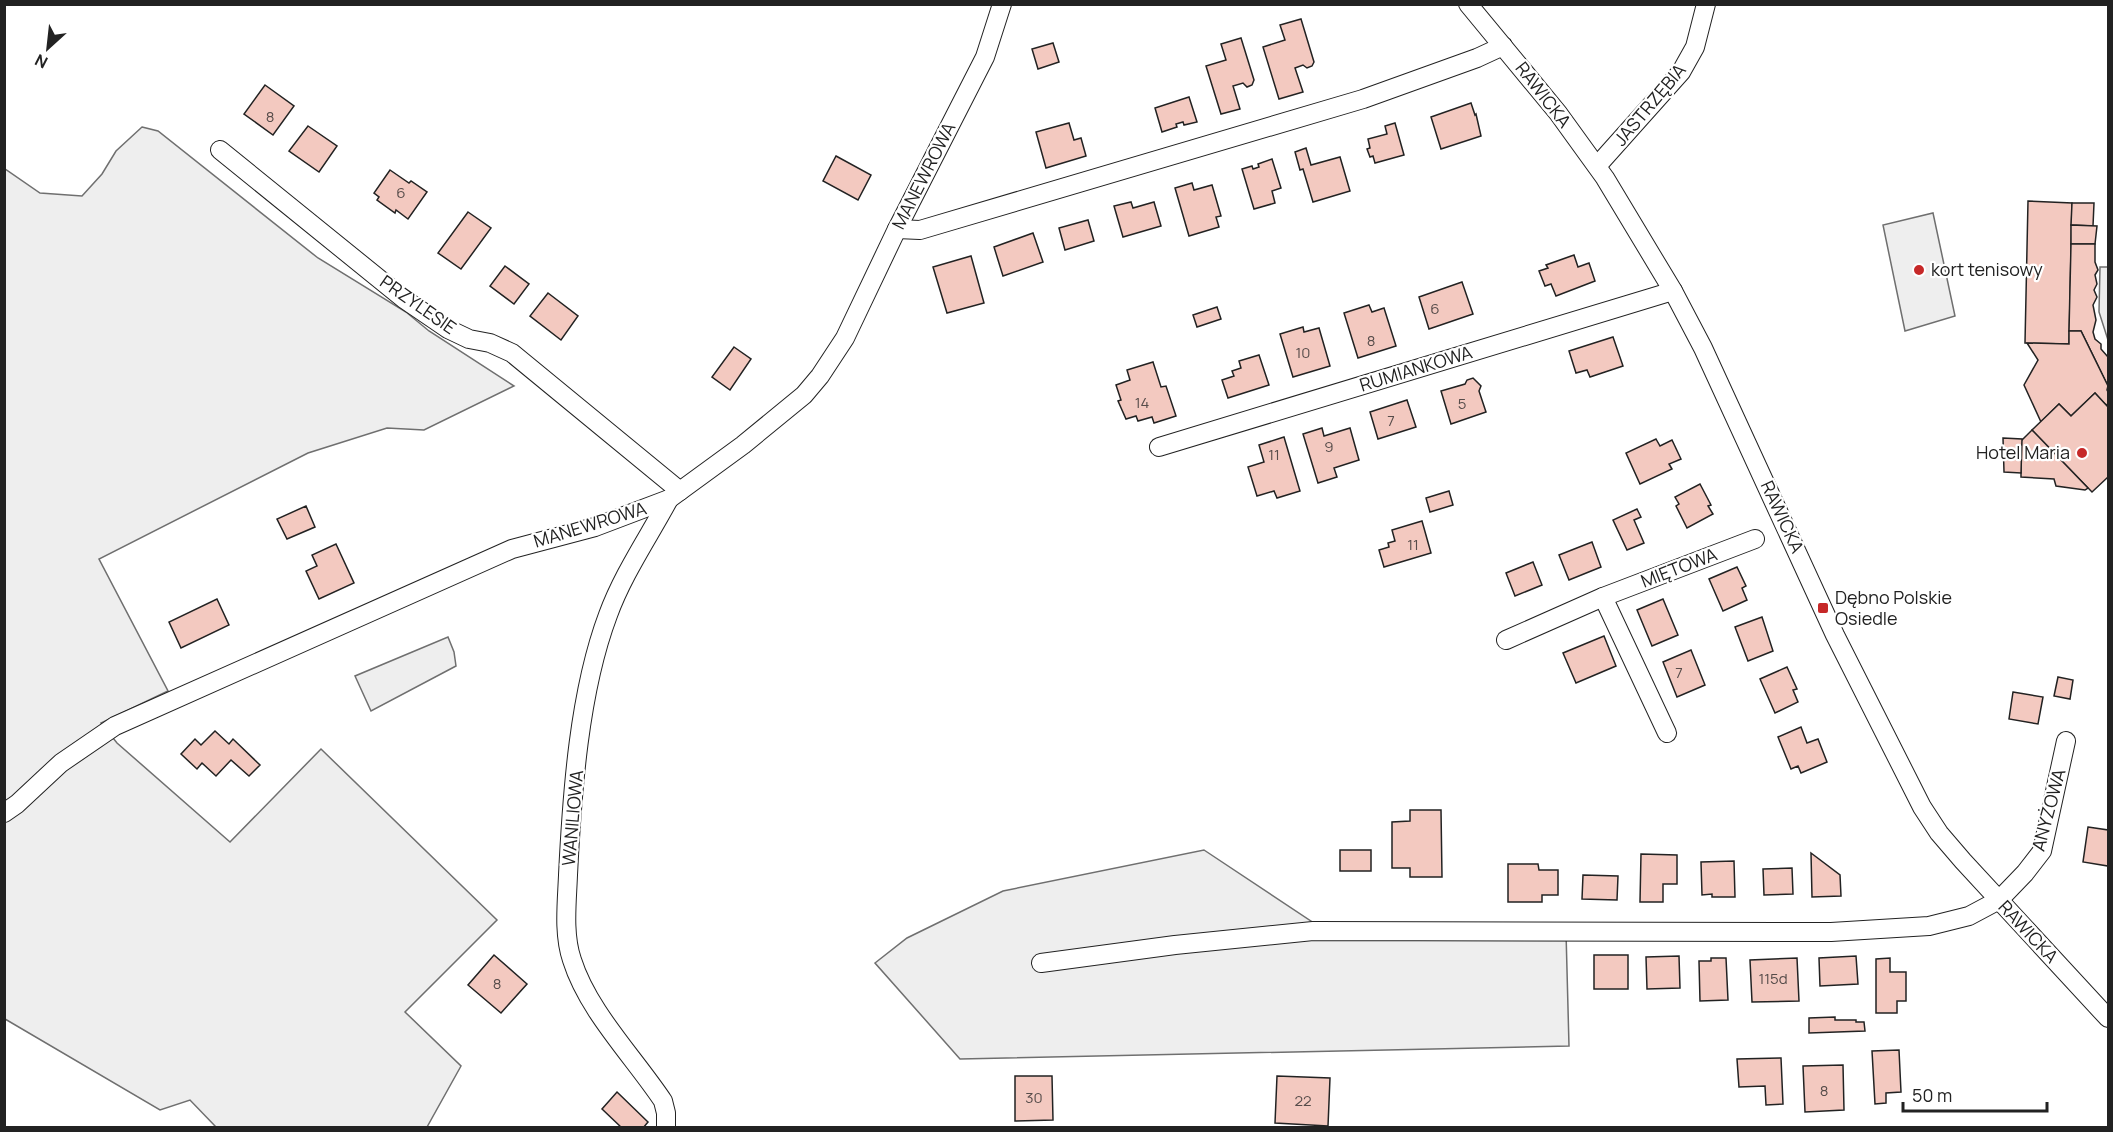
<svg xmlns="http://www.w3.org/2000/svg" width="2113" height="1132" viewBox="0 0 2113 1132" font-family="Manrope,sans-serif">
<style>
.green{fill:#eee;stroke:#6f6f6f;stroke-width:1.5}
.parking{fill:#ededed;stroke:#6f6f6f;stroke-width:1.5}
.building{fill:#f3c9c0;stroke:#222;stroke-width:1.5}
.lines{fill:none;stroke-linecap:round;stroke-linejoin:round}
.minor-casing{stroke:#222;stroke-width:20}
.minor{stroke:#fff;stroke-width:18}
.poi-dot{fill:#c62828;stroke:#fff;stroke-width:2}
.labels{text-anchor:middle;stroke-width:4.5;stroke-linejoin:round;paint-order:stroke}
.number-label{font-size:15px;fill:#564c4a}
.street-label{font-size:18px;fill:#222;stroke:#fff}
.poi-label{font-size:18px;fill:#222;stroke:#fff;text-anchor:start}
</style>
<rect width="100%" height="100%" fill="#fff"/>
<g class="green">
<path d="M142 127 158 131 318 258 406 312 429 331 514 386 424 430 387 428 308 453 99 559 168 691 101 723 117 743 230 842 321 749 497 920 405 1012 461 1066 427 1127H216L190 1100 160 1110 5 1019V169L40 193 82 196 102 174 116 151Z"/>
<path d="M1933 213 1955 316 1905 331 1883 225Z"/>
<path d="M448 637 454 652 456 666 371 711 355 676Z"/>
<path d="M1204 850 1314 923 1566 932 1569 1046 960 1059 875 963 907 938 1003 891Z"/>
</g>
<path class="parking" d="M2100 267H2108V340L2099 312Z"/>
<g class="building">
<path d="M1301 19 1314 62 1312 66 1307 68 1303 65 1295 68 1303 92 1279 99 1263 47 1285 40 1280 25Z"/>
<path d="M1241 38 1254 80 1252 85 1247 87 1243 83 1233 86 1240 109 1221 114 1206 66 1226 60 1221 44Z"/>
<path d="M1053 43 1059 62 1038 69 1032 49Z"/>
<path d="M265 85 294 106 273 135 244 114Z"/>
<path d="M1189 97 1197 122 1184 125 1183 122 1176 124 1177 127 1162 132 1155 108Z"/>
<path d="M1471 103 1475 115 1476 114 1481 136 1441 149 1431 117Z"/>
<path d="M1069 123 1074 140 1081 138 1086 156 1046 168 1036 132Z"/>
<path d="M1395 123 1404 155 1375 163 1373 156 1370 157 1367 149 1370 148 1368 139 1387 134 1385 126Z"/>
<path d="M308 126 337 146 319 172 289 151Z"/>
<path d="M1306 148 1311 165 1340 157 1350 191 1313 202 1303 169 1300 170 1295 152Z"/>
<path d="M836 156 871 175 858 200 823 181Z"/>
<path d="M1272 159 1281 188 1272 191 1275 203 1254 209 1242 169 1252 166 1253 169 1259 167 1258 164Z"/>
<path d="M390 170 409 183 411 181 427 192 408 219 396 210 395 213 377 200 379 197 374 193Z"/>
<path d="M1192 183 1194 190 1212 185 1221 216 1216 217 1219 227 1189 236 1175 188Z"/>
<path d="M2028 201 2072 203 2069 344 2025 343Z"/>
<path d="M1131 202 1133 208 1154 202 1161 226 1123 237 1114 206Z"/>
<path d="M2072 203H2094L2093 226 2071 225Z"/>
<path d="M468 212 491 228 461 269 438 253Z"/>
<path d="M1088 220 1094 241 1065 250 1059 228Z"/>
<path d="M2071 225 2097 226 2095 244H2071Z"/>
<path d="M1033 233 1043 262 1003 276 994 247Z"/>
<path d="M2071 244H2095V262L2098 270 2095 275 2097 284 2094 290 2097 297 2093 305 2096 320 2093 332 2095 339 2101 344V349L2108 357V386L2081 331H2069Z"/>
<path d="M1574 255 1578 267 1589 263 1595 281 1556 296 1551 284 1545 286 1539 271 1548 268 1546 265Z"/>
<path d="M971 256 984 303 947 313 933 267Z"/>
<path d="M505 266 529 284 514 304 490 286Z"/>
<path d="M1462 282 1473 314 1429 329 1419 297Z"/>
<path d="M548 293 578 316 561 340 530 316Z"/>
<path d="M1369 305 1372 312 1384 308 1396 346 1358 358 1344 313Z"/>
<path d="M1217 307 1221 319 1197 327 1193 315Z"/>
<path d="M1303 327 1304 332 1319 328 1330 366 1293 377 1280 334Z"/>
<path d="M2069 331H2081L2108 386 2107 390 2108 392V404L2106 405 2095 393 2071 416 2059 404 2041 422 2024 385 2038 360 2027 343 2069 344Z"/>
<path d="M1613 337 1623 366 1590 377 1587 370 1576 373 1569 351Z"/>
<path d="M734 347 751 359 730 390 712 377Z"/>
<path d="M1259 355 1269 385 1228 398 1222 380 1234 376 1232 371 1241 368 1239 361Z"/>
<path d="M1153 362 1161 387 1166 386 1176 416 1154 423 1152 417 1138 421 1136 416 1126 419 1118 401 1121 400 1116 385 1130 380 1127 370Z"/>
<path d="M1473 378 1481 386 1479 391 1486 412 1451 424 1441 391 1465 384 1467 380Z"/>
<path d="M2095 393 2108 407V477L2092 492 2032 430 2059 404 2071 416Z"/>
<path d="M1407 400 1416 427 1378 439 1370 412Z"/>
<path d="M1322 428 1324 436 1350 428 1359 460 1334 468 1337 477 1318 483 1303 434Z"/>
<path d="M2032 430 2088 488 2085 490 2056 486 2054 479 2021 477V441Z"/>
<path d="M1284 437 1300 491 1277 498 1274 491 1257 496 1248 467 1264 462 1259 445Z"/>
<path d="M2003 438 2022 439 2021 473 2004 472Z"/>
<path d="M1656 439 1660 446 1672 440 1681 459 1669 464 1672 469 1640 484 1626 453Z"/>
<path d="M1700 484 1711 505 1708 506 1713 514 1687 528 1676 506 1679 504 1675 497Z"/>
<path d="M1449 491 1453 505 1430 512 1426 498Z"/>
<path d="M306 506 315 527 287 539 277 519Z"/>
<path d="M1637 509 1641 517 1634 520 1644 543 1627 550 1613 520Z"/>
<path d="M1422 521 1431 553 1384 567 1379 550 1389 547 1388 543 1395 541 1392 530Z"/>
<path d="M1592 542 1601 567 1569 580 1559 555Z"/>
<path d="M336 544 354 583 319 599 306 571 317 566 312 555Z"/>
<path d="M1533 562 1542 585 1515 596 1506 573Z"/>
<path d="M1737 567 1746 586 1742 588 1747 600 1723 611 1709 579Z"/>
<path d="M217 599 229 625 181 648 169 622Z"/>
<path d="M1663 599 1678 635 1652 646 1637 610Z"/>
<path d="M1762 617 1773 651 1748 661 1735 627Z"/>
<path d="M1604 636 1616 666 1576 683 1563 653Z"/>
<path d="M1691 650 1705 685 1677 697 1663 662Z"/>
<path d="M1787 667 1797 689 1793 690 1798 702 1775 713 1760 679Z"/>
<path d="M2058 677 2073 680 2070 699 2054 696Z"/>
<path d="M2013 692 2043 697 2038 724 2009 719Z"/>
<path d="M1801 727 1807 743 1818 739 1827 762 1801 773 1798 766 1791 769 1778 737Z"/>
<path d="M215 731 229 744 233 739 260 765 249 776 231 760 216 776 202 763 197 769 181 754 195 739 201 745Z"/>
<path d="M1410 810H1441L1442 877H1410V868H1392V822L1410 821Z"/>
<path d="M2088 827 2108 830V866L2083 862Z"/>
<rect x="1340" y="850" width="31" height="21"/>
<path d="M1811 853 1840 875 1841 896 1812 897Z"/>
<path d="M1641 854 1677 855V884H1663V902H1640Z"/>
<path d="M1734 861 1735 897H1712V894L1702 895 1701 862Z"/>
<path d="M1508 864H1538L1539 870H1558V895H1542V902H1508Z"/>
<path d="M1792 868 1793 894 1764 895 1763 869Z"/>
<path d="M1583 875 1618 876 1617 900 1582 899Z"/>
<path d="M494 955 527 984 501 1013 468 985Z"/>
<rect x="1594" y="955" width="34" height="34"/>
<path d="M1679 956 1680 988 1647 989 1646 957Z"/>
<path d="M1856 956 1858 984 1820 986 1819 958Z"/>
<path d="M1711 958H1726L1728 1000 1700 1001 1699 961H1711Z"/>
<path d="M1797 958 1799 1001 1752 1002 1750 960Z"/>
<path d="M1890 958V972H1906V1001H1897V1013H1876V959Z"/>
<path d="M1835 1017V1020H1856V1022H1864L1865 1031 1809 1033V1018Z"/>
<path d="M1899 1050 1901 1092 1886 1093V1103L1875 1104 1872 1051Z"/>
<path d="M1781 1058 1783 1104 1766 1105 1765 1086 1739 1087 1737 1059Z"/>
<path d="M1843 1065 1844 1110 1805 1112 1803 1066Z"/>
<path d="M1015 1076H1052L1053 1120 1015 1121Z"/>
<path d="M1277 1076 1330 1078 1328 1126 1275 1123Z"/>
<path d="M617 1092 648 1122 643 1128H622L602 1109Z"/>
</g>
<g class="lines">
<g class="minor-casing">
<g id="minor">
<path d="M1468 4 1558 113 1605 178 1673 291 1703 348 1835 635 1922 807 1939 833 1963 861 2108 1018"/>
<path d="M220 150 404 299 448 329 469 339 490 343 512 353 680 491"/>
<path d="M1597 166 1681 72 1695 47 1706 4"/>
<path d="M897 229 920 230 1363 99 1477 58 1503 46"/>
<path d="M1159 447 1673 291"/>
<path d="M1603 597 1667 733"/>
<path d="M1506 640 1603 597 1755 539"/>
<path d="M4 813 17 804 61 763 115 726 512 549 595 527 669 499 743 445 804 395 820 376 845 338 897 229 985 57 1002 4"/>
<path d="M1041 963 1175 945 1313 931 1831 932 1929 926 1969 916 1999 900 2025 873 2042 851 2066 741"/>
<path d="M666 1128V1113L663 1101C633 1056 588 1011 572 960 563 934 567 902 568 875 572 793 579 692 608 615 623 574 648 538 669 499"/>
</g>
</g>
<use href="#minor" class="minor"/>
</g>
<g class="poi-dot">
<circle cx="1919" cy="270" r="6"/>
<circle cx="2082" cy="453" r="6"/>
<rect x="1817" y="602" width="12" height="12" rx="3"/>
</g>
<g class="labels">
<g class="number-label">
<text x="270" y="122">8</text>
<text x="401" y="198">6</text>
<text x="1435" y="314">6</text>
<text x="1371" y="346">8</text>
<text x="1303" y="358">10</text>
<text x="1142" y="408">14</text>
<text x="1462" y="409">5</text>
<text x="1391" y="426">7</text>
<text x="1329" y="452">9</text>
<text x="1274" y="460">11</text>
<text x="1413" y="550">11</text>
<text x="1679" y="678">7</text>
<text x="1773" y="984">115d</text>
<text x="497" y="989">8</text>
<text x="1824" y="1096">8</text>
<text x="1034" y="1103">30</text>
<text x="1303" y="1106">22</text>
</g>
<g class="street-label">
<text transform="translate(1543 95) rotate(52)" y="6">RAWICKA</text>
<text transform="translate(1650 105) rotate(-50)" y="6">JASTRZĘBIA</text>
<text transform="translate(924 176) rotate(-63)" y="6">MANEWROWA</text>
<text transform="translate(418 305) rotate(35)" y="6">PRZYLESIE</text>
<text transform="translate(1416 369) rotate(-17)" y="6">RUMIANKOWA</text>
<text transform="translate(1782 517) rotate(65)" y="6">RAWICKA</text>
<text transform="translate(590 525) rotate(-17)" y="6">MANEWROWA</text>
<text transform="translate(1679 568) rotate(-21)" y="6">MIĘTOWA</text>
<text transform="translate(2049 810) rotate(-75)" y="6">ANYŻOWA</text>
<text transform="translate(573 818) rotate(-85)" y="6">WANILIOWA</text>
<text transform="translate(2028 932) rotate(47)" y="6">RAWICKA</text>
</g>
<g class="poi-label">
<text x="1931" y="276">kort tenisowy</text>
<text x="2070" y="459" text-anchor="end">Hotel Maria</text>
<text x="1835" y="604">Dębno Polskie<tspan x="1835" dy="21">Osiedle</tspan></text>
</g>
</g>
<rect width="2113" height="1132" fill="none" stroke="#222222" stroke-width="12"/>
<g transform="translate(48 48) rotate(207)" stroke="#ffffff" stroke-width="4.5" paint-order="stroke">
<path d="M0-4.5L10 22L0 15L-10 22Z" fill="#222222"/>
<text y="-9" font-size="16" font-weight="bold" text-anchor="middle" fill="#222222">N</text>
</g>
<path d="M1903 1102v9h144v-9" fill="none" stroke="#222222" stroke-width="3"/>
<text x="1912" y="1102" font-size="18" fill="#222222" stroke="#ffffff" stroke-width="4.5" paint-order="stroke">50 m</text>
</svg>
